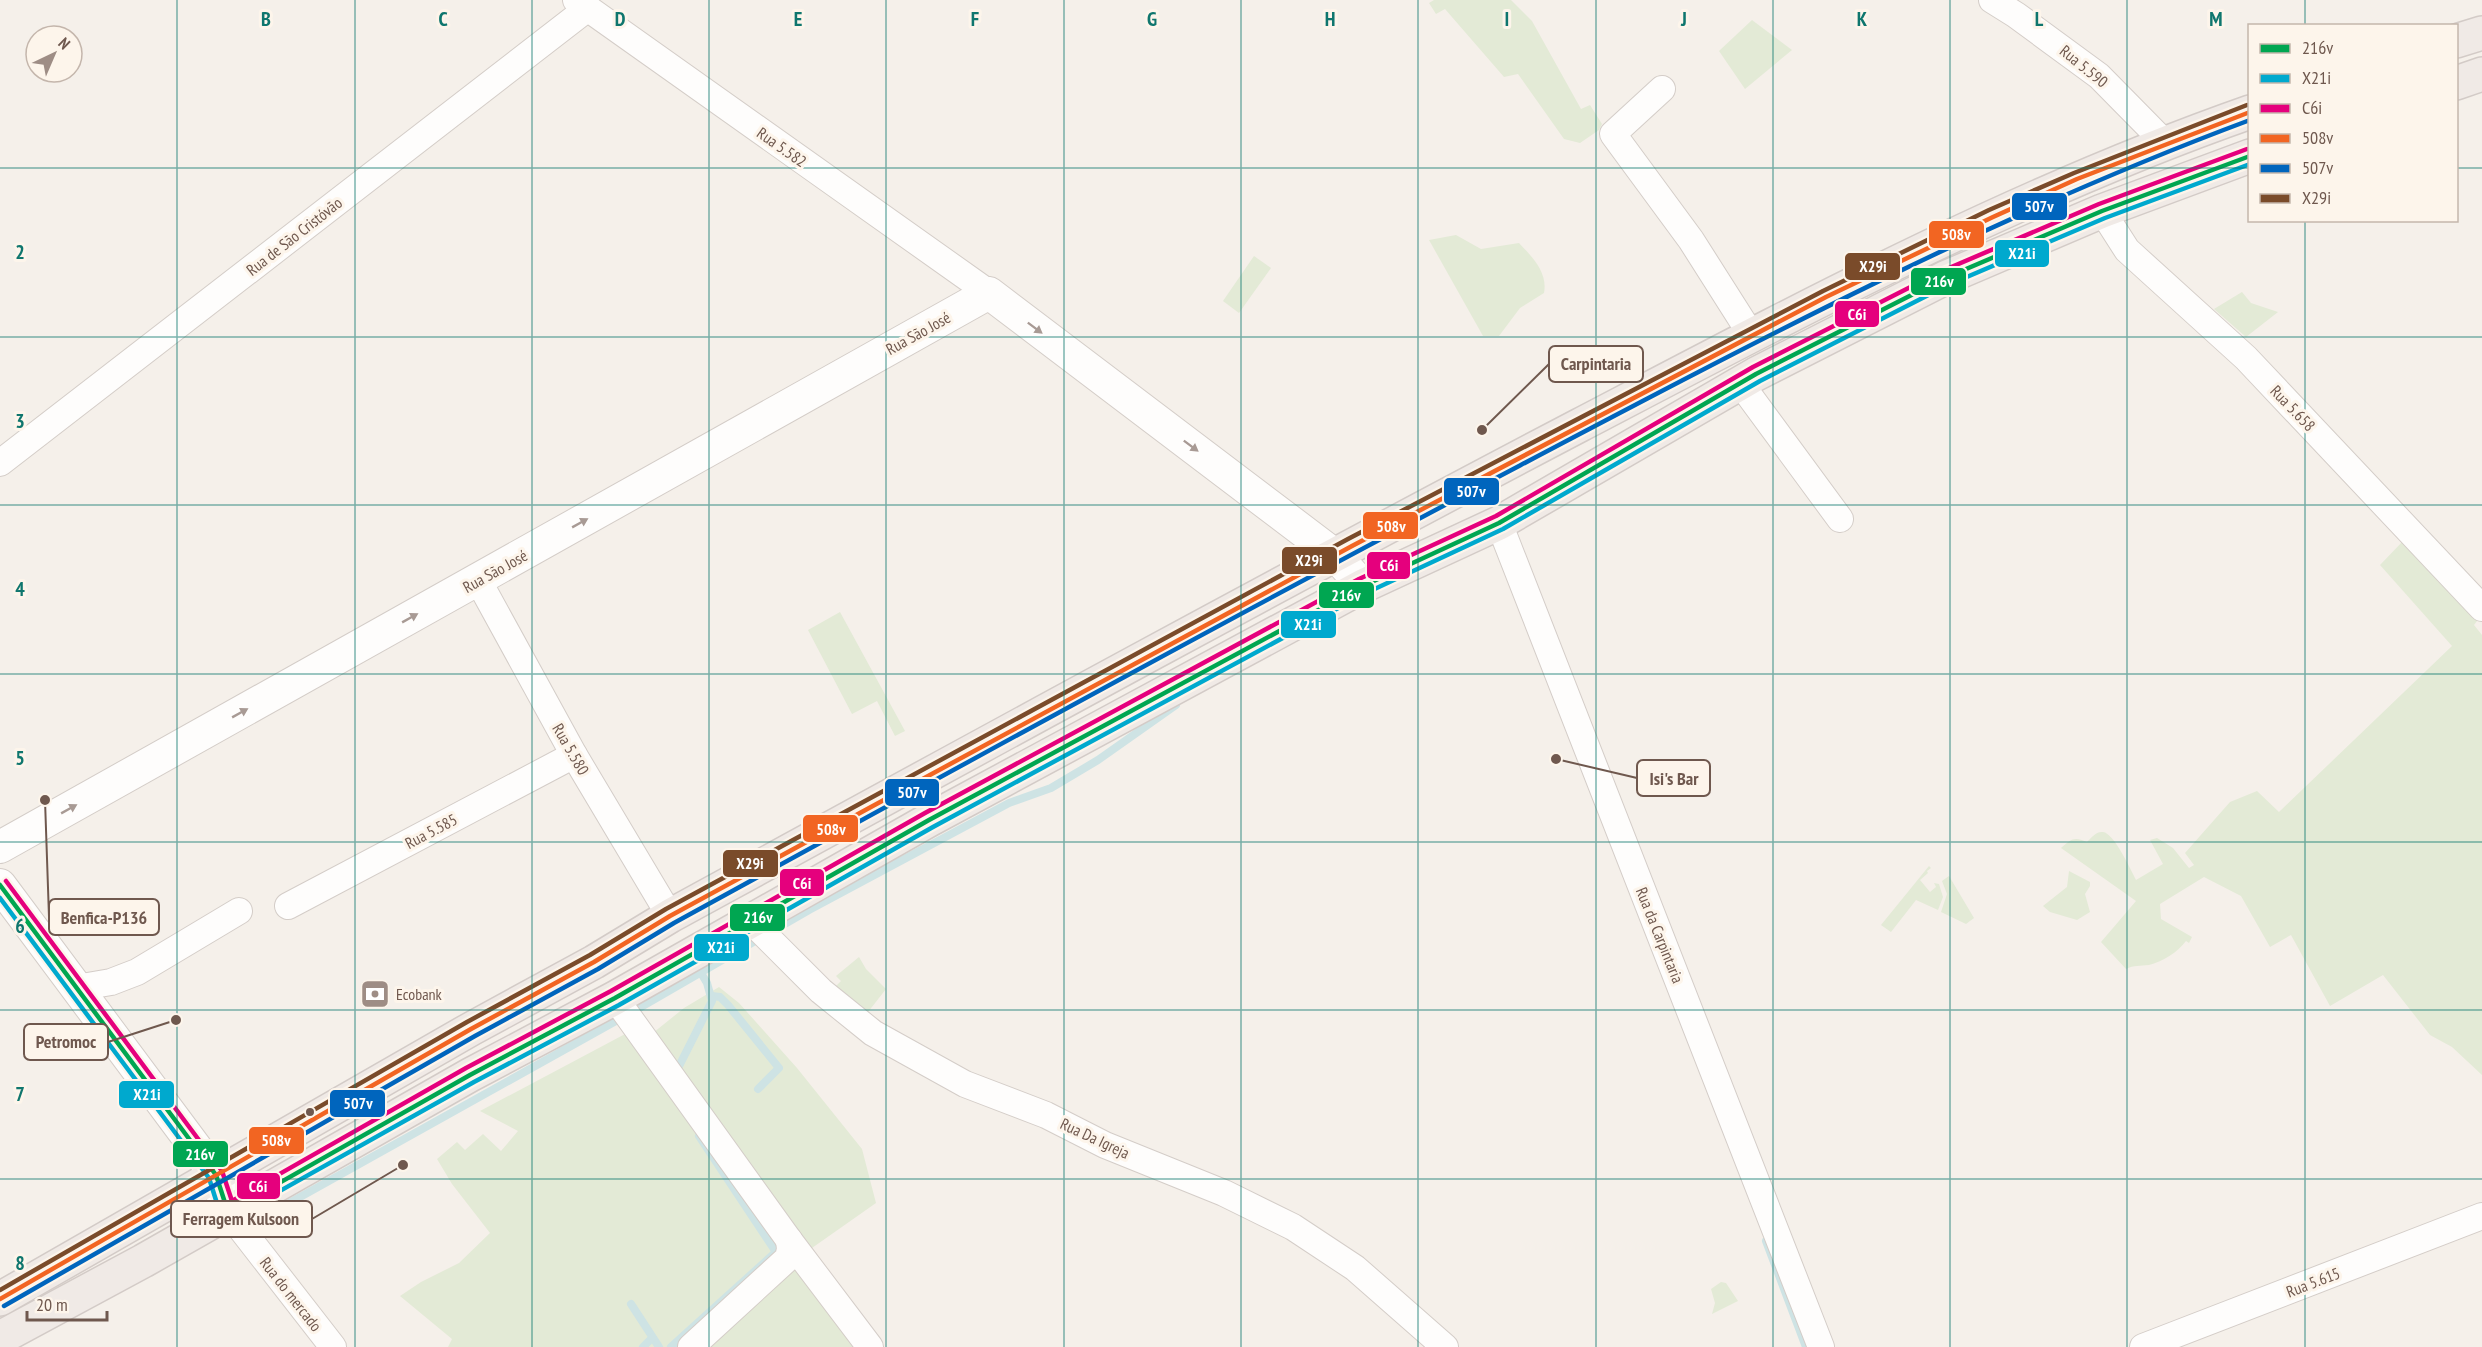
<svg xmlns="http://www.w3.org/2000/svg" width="2482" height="1347" viewBox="0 0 2482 1347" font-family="'PT Sans Narrow',sans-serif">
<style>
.green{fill:#e3ead6}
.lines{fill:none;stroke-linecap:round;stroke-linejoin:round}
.stream{stroke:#cee3e4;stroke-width:8}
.minor-casing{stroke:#d4cdc8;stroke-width:28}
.tertiary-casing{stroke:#d4cdc8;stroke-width:34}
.trunk-casing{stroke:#d3cbc7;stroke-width:36}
.minor{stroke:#fefdfc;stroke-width:26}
.tertiary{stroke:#fefdfc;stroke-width:32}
.trunk{stroke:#f0eae6;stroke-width:33}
.bus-1-casing{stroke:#fdf5eb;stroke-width:9}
.bus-2-casing{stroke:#fdf5eb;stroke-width:9}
.bus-3-casing{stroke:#fdf5eb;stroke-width:9}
.bus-4-casing{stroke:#fdf5eb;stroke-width:9}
.bus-5-casing{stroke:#fdf5eb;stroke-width:9}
.bus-6-casing{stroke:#fdf5eb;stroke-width:9}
.bus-1{stroke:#00a651;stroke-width:4.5}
.bus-2{stroke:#00a9ce;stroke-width:4.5}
.bus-3{stroke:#e5007d;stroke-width:4.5}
.bus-4{stroke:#f26522;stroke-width:4.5}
.bus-5{stroke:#0065bd;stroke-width:4.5}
.bus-6{stroke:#7a4b2a;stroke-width:4.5}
.oneway{fill:#a89a94}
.grid{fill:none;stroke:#0f766e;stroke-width:1.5;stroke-opacity:0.55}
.bus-dot{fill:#6f584e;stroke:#fdf5eb;stroke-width:2}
.labels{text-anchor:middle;stroke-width:6;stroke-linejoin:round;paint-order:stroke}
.street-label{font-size:16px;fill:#6f584e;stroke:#fdf5eb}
.poi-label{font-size:16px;fill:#6f584e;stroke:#fdf5eb;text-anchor:start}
.grid-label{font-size:20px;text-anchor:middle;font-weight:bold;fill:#0f766e;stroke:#fdf5eb;stroke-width:6;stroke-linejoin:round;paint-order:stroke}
.leader{fill:none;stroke:#6f584e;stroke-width:2}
.callout-dot{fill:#6f584e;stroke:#fdf5eb;stroke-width:2}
.callout{fill:#fdf5eb;stroke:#6f584e;stroke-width:2}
.callout-label{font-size:18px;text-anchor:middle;font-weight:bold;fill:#6f584e}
.line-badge{stroke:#fdf5eb;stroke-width:2}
.badge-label{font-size:16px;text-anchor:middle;font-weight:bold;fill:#fff}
</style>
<rect width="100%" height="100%" fill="#f5f0ea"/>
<g class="green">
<path d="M1434 0H1511L1532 21 1581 109 1590 105 1602 124 1599 130 1580 143 1564 139 1518 74 1504 77 1445 9 1436 14 1429 3Z"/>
<path d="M1752 20 1792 50 1745 89 1719 51Z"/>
<path d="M1456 235 1481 249 1519 243C1532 257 1548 272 1544 293L1520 308 1499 336H1483L1429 240Z"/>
<path d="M1254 256 1271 268 1239 313 1223 301Z"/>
<path d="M2242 292 2251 303 2278 312 2246 337 2214 309Z"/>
<path d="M2403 541 2477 621 2474 625 2482 635V1075L2452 1047 2430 1035 2383 975 2330 1006 2291 935 2270 947 2241 896 2204 877 2160 904 2161 919 2192 937 2189 943 2186 941C2178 952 2162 962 2149 965 2140 966 2134 965 2126 969L2101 942 2136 901 2061 848C2071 839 2074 836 2087 842 2091 838 2096 831 2103 832 2114 833 2131 870 2136 880L2163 864 2150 840 2157 838 2173 848 2189 868 2194 865 2185 853 2230 802 2257 791 2279 812 2452 646 2380 565Z"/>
<path d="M840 612 905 731 895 736 877 701 852 714 808 630Z"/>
<path d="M1929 866 1931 868 1927 871 1928 873 1920 880 1930 892 1936 887 1934 883 1939 884 1943 897 1938 910 1916 900 1891 932 1881 925Z"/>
<path d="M2069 871 2090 882V886L2085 894 2090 912 2077 920 2050 912 2043 906 2067 887Z"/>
<path d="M1949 876 1974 918 1966 924 1941 912 1947 894 1942 881Z"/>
<path d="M859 957 866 969 886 989 868 1012 836 986 841 981 836 976Z"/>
<path d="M719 987 739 1003 797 1068 862 1149 876 1203 802 1255 861 1347H448L452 1339 400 1296 421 1282 459 1263 490 1233 452 1184 437 1159 457 1142 465 1150 483 1134 501 1151 518 1131 480 1111 627 1033 638 1045 684 1008Z"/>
<path d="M1721 1282 1726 1283 1738 1301 1712 1314 1715 1303 1711 1289Z"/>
</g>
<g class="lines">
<g class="stream">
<path d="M712 996 720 997 728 1005 779 1068 758 1089"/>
<path d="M675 1074 712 1001 707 983 701 973"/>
<path d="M275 1211 641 1007 809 910 1009 803 1051 788 1098 760 1176 705"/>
<path d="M1766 1241 1806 1347"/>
<path d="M631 1304 659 1347"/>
<path d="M643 1347 652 1338"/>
<path d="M671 1347 776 1252 699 1136"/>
</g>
<g class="minor-casing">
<g id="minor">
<path d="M576 0 989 293"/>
<path d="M1992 0 2016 15 2099 76 2166 144"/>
<path d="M1662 89 1613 134 1691 240 1752 336"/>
<path d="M2102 211 2127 250 2246 358 2482 608"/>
<path d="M1740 383 1840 519"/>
<path d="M0 463 588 8"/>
<path d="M1499 523 1821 1347"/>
<path d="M478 580 574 755 670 916"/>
<path d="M288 906 574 755"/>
<path d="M751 921 821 991 873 1033 965 1084 1046 1115 1105 1145 1224 1193 1293 1227 1355 1268 1445 1347"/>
<path d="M76 988 111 982 137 972 239 911"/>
<path d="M615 998 789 1240 870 1347"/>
<path d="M228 1212 333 1347"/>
<path d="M691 1347 788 1258 790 1249 789 1240"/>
<path d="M2143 1347 2482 1216"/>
</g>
</g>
<g class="tertiary-casing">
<g id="tertiary">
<path d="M0 847 989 293 1336 556 1363 586"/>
<path d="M0 885 216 1175 228 1212"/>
</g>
</g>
<g class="trunk-casing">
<g id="trunk">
<path d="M2456 41 2482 33"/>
<path d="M2456 83 2482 74"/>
<path d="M0 1299 471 1029 594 962 670 916C972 751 1275 585 1580 425 1798 311 2016 194 2250 112"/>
<path d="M0 1338 143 1261 470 1075 615 998 929 820 1363 586 1499 523 1756 374 1945 278 2102 211 2250 156"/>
</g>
</g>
<use href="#minor" class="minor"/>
<use href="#tertiary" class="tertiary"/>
<use href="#trunk" class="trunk"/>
<g class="bus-1-casing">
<path id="bus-1" d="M0 885 216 1175 228 1212 470 1075 615 998 929 820 1363 586 1499 523 1756 374 1945 278 2102 211 2250 156"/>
</g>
<g class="bus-2-casing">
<path id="bus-2" d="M0 898 209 1178 221 1216 230 1219 474 1082 619 1005 933 827 1366 593 1503 529 1760 381 1948 285 2105 218 2250 164"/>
</g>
<g class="bus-3-casing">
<path id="bus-3" d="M6 881 222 1171 232 1201 466 1068 611 991 925 813 1359 579 1496 516 1753 367 1942 271 2099 204 2247 149"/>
</g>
<g class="bus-4-casing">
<path id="bus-4" d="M0 1299 471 1029 594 962 670 916 1352 546 1826 297 1993 217 2077 179 2250 112"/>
</g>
<g class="bus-5-casing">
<path id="bus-5" d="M4 1306 475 1036 598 969 674 923C955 769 1235 615 1519 466 1758 340 1995 215 2250 120"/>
</g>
<g class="bus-6-casing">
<path id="bus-6" d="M0 1290 467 1022 590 955 666 909 1348 539 1823 291 1989 210 2074 173 2247 105"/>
</g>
<use href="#bus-1" class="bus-1"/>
<use href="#bus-2" class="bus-2"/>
<use href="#bus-3" class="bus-3"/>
<use href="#bus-4" class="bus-4"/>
<use href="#bus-5" class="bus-5"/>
<use href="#bus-6" class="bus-6"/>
</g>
<defs><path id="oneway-solid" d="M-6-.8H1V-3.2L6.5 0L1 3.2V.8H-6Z" transform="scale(1.5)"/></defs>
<g class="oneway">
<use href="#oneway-solid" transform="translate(1035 328) rotate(37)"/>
<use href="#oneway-solid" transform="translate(1191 446) rotate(37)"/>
<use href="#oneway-solid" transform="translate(580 523) rotate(-29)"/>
<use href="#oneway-solid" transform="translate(410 618) rotate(-29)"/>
<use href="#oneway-solid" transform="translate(240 713) rotate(-29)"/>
<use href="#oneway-solid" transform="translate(69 809) rotate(-29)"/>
</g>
<path class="grid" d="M177 0V1347M355 0V1347M532 0V1347M709 0V1347M886 0V1347M1064 0V1347M1241 0V1347M1418 0V1347M1596 0V1347M1773 0V1347M1950 0V1347M2127 0V1347M2305 0V26M0 168H2250M2456 168H2482M2305 220V1347M0 337H2482M0 505H2482M0 674H2482M0 842H2482M0 1010H2482M0 1179H2482"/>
<defs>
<g id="bank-square" transform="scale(1.5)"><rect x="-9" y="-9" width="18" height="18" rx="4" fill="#9e8d85" stroke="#fdf5eb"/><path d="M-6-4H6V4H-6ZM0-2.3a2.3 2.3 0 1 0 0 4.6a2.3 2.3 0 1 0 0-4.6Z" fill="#fff"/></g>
</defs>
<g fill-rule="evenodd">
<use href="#bank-square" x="375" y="994"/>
</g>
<circle class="bus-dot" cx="310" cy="1112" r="5"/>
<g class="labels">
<g class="street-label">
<text transform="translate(2084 66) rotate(39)" y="6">Rua 5.590</text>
<text transform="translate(782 147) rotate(35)" y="6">Rua 5.582</text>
<text transform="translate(294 236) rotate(-38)" y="6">Rua de São Cristóvão</text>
<text transform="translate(918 333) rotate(-29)" y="6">Rua São José</text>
<text transform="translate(2293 408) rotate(46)" y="6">Rua 5.658</text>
<text transform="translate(495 571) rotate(-29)" y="6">Rua São José</text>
<text transform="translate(571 749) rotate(60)" y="6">Rua 5.580</text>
<text transform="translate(431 831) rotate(-28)" y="6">Rua 5.585</text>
<text transform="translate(1660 935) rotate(68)" y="6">Rua da Carpintaria</text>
<text transform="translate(1095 1138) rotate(25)" y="6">Rua Da Igreja</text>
<text transform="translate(2313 1282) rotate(-21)" y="6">Rua 5.615</text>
<text transform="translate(291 1294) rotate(52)" y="6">Rua do mercado</text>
</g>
<g class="poi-label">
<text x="396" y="1000">Ecobank</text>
</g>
</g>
<g class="grid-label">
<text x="266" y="26">B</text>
<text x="443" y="26">C</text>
<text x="620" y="26">D</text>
<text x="798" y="26">E</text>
<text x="975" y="26">F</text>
<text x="1152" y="26">G</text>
<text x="1330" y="26">H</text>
<text x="1507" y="26">I</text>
<text x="1684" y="26">J</text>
<text x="1862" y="26">K</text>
<text x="2039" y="26">L</text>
<text x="2216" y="26">M</text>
<text x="20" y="259">2</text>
<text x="20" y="428">3</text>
<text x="20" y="596">4</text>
<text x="20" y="765">5</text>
<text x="20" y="933">6</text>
<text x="20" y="1101">7</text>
<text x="20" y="1270">8</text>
</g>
<path class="leader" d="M1482 430L1549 364M1556 759L1637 778M45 800L49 917M176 1020L108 1042M403 1165L312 1219"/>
<g class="callout-dot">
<circle cx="1482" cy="430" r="6"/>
<circle cx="1556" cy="759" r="6"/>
<circle cx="45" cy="800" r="6"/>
<circle cx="176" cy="1020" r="6"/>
<circle cx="403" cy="1165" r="6"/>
</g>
<g class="callout">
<rect x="1549" y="346" width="94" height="36" rx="6"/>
<rect x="1637" y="760" width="73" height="36" rx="6"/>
<rect x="49" y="899" width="110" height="36" rx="6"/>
<rect x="24" y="1024" width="84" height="36" rx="6"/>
<rect x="171" y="1201" width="141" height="36" rx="6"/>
</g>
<g class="callout-label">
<text x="1596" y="370">Carpintaria</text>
<text x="1674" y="785">Isi's Bar</text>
<text x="104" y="924">Benfica-P136</text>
<text x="66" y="1048">Petromoc</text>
<text x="241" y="1225">Ferragem Kulsoon</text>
</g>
<g class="line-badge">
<rect x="2011" y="192" width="57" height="29" rx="6" fill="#0065bd"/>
<rect x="1928" y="220" width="57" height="29" rx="6" fill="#f26522"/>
<rect x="1994" y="239" width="56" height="29" rx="6" fill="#00a9ce"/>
<rect x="1844" y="252" width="57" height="29" rx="6" fill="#7a4b2a"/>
<rect x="1910" y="267" width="57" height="29" rx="6" fill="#00a651"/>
<rect x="1834" y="300" width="46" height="28" rx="6" fill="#e5007d"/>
<rect x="1443" y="477" width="57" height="29" rx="6" fill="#0065bd"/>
<rect x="1362" y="511" width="57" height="29" rx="6" fill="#f26522"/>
<rect x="1281" y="546" width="57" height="29" rx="6" fill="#7a4b2a"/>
<rect x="1366" y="551" width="45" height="29" rx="6" fill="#e5007d"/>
<rect x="1318" y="581" width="57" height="28" rx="6" fill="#00a651"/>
<rect x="1280" y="610" width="57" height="29" rx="6" fill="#00a9ce"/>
<rect x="884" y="778" width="56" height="29" rx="6" fill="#0065bd"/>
<rect x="802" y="814" width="57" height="29" rx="6" fill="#f26522"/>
<rect x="722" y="849" width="57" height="29" rx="6" fill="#7a4b2a"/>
<rect x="779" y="868" width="46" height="29" rx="6" fill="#e5007d"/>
<rect x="729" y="903" width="57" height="29" rx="6" fill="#00a651"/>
<rect x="693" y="933" width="57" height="29" rx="6" fill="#00a9ce"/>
<rect x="118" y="1080" width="57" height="29" rx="6" fill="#00a9ce"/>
<rect x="329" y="1089" width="57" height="29" rx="6" fill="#0065bd"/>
<rect x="248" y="1126" width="57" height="29" rx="6" fill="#f26522"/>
<rect x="172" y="1140" width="57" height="28" rx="6" fill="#00a651"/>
<rect x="236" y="1172" width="45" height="28" rx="6" fill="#e5007d"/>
</g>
<g class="badge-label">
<text x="2039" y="212">507v</text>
<text x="1956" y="240">508v</text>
<text x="2022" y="259">X21i</text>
<text x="1873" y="272">X29i</text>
<text x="1939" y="287">216v</text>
<text x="1857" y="320">C6i</text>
<text x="1471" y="497">507v</text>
<text x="1391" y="532">508v</text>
<text x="1309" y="566">X29i</text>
<text x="1389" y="571">C6i</text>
<text x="1346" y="601">216v</text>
<text x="1308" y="630">X21i</text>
<text x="912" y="798">507v</text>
<text x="831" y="835">508v</text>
<text x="750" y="869">X29i</text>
<text x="802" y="889">C6i</text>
<text x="758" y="923">216v</text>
<text x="721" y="953">X21i</text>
<text x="147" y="1100">X21i</text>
<text x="358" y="1109">507v</text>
<text x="276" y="1146">508v</text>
<text x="200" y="1160">216v</text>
<text x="258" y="1192">C6i</text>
</g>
<rect x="2248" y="24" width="210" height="198" fill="#fdf5eb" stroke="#c4b6ac" stroke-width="1.5"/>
<rect x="2260" y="44" width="30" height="9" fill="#00a651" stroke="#c4b6ac" stroke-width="1.5"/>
<text x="2302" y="54" font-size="18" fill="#6f584e">216v</text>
<rect x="2260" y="74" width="30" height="9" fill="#00a9ce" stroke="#c4b6ac" stroke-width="1.5"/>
<text x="2302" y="84" font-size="18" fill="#6f584e">X21i</text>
<rect x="2260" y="104" width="30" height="9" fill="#e5007d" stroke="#c4b6ac" stroke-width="1.5"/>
<text x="2302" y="114" font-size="18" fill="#6f584e">C6i</text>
<rect x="2260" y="134" width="30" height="9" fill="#f26522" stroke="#c4b6ac" stroke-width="1.5"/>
<text x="2302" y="144" font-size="18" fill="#6f584e">508v</text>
<rect x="2260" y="164" width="30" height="9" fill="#0065bd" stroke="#c4b6ac" stroke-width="1.5"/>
<text x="2302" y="174" font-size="18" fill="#6f584e">507v</text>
<rect x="2260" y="194" width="30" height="9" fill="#7a4b2a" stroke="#c4b6ac" stroke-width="1.5"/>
<text x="2302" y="204" font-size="18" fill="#6f584e">X29i</text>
<g transform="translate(54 54) rotate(44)"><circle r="28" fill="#fdf5eb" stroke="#c4b6ac" stroke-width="1.5"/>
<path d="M0-4.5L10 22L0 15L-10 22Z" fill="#9e8d85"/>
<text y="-9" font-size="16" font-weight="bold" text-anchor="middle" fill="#6f584e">N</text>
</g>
<path d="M27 1311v9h80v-9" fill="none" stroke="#6f584e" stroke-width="3"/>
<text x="36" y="1311" font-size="18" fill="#6f584e" stroke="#fdf5eb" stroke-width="4.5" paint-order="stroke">20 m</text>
</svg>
